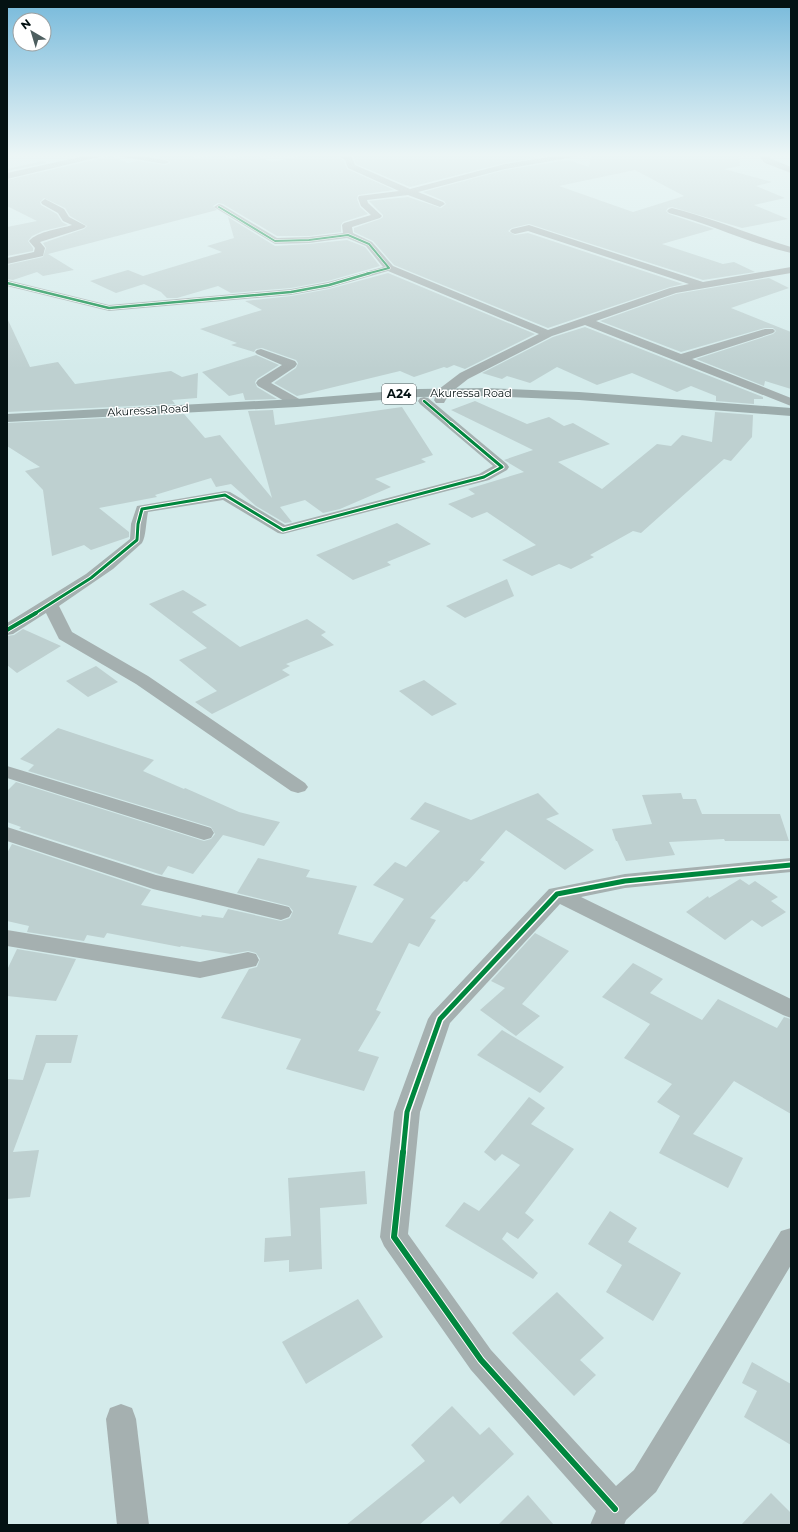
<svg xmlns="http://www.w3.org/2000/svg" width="798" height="1532" viewBox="0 0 798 1532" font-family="Montserrat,sans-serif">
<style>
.building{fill:#bed0d0;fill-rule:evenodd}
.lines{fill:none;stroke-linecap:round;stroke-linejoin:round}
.minor{fill:#a5b0b0;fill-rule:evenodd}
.trunk{fill:#9cacac;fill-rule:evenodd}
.cycleway-far5-casing{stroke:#fff;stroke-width:3}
.cycleway-far4-casing{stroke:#fff;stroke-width:4}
.cycleway-far3-casing{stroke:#fff;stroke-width:5}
.cycleway-far2-casing{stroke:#fff;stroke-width:6}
.cycleway-far1-casing{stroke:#fff;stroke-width:8}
.cycleway-casing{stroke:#fff;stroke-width:8}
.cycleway-far5{stroke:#00873e;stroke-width:2}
.cycleway-far4{stroke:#00873e;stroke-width:2.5}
.cycleway-far3{stroke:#00873e;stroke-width:3}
.cycleway-far2{stroke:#00873e;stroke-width:4}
.cycleway-far1{stroke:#00873e;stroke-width:5}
.cycleway{stroke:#00873e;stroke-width:6}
.labels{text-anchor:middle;stroke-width:3;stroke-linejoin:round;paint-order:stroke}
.far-street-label{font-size:11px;fill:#041213;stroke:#fff}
.shield{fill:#fff;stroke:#4f595a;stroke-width:1}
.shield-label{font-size:12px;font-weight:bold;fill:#041213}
</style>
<rect width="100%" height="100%" fill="#d4ebeb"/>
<g class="building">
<path d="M169 155H189L196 158 222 155 230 158 253 155 272 162 306 155H336L344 161 347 169 394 190 358 195 357 199 360 207 368 214 343 222 341 225V232L309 236H277L223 204 218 203 213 206 217 210 48 254 74 270 43 276 37 272 13 280 7 279V265L43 257 46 248 43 243 84 229 87 226 70 216 65 208 44 198 40 202 41 205 57 214 62 222 68 225 43 231 32 236 28 241 33 248V251L7 256V227L37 221 7 206V180L111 156 128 163 137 161 166 165 170 163V161L157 157Z"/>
<path d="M350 155H526L535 158 505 163 410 187 356 164 353 156Z"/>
<path d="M591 155H739L740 166 724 169 772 182 756 186 785 198 754 205 788 219 742 228 672 207 668 208 666 211 669 214 714 229 662 244 723 264 734 262 755 272 703 280 529 224 512 228 508 231 515 235 528 233 683 284 670 287 548 328 394 265 373 241 354 232V228L380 219 383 217V215L369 201 408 197 441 208 446 204 444 201 423 192 505 170 568 160 589 167ZM635 170 684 196 633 212 559 186Z"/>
<path d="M43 161 47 163 7 171V169Z"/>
<path d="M228 217 275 246 309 244 347 240 365 247 380 266 328 281 291 288 231 293 218 286 177 298H167L161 292 144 284 116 293 90 281 128 270 143 276 222 252 207 246 234 238Z"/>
<path d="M388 273 535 334 465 369 454 365 447 368 444 367 414 377 400 371 297 396 274 383 296 368 298 363 296 360 262 348 256 349 254 352 231 345 237 343 200 329 262 310 245 301 291 296 329 289Z"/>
<path d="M769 278 789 288 731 308 791 332V389L765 381 764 386 696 359 773 334 776 331 773 328H765L681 352 600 321 676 294Z"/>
<path d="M7 318 30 367 58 362 75 384 171 371 182 377 198 373 197 398 172 400 175 404 7 412Z"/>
<path d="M585 327 763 397V399H754V404L716 401V396L691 386 677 392 632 373 597 385 557 367 530 383 507 376 502 379 482 373 553 337Z"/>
<path d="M256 355 279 365 257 379 255 382 257 387 277 399 245 400 243 393 229 396 202 372Z"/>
<path d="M475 401 527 424 549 417 564 426 573 423 610 444 558 462 602 489 657 444 671 446 682 435 712 442 715 412 753 415 752 437 731 461 724 459 641 533 633 531 590 555 594 557 571 569 559 564 532 576 502 560 536 545 487 512 472 518 448 504 475 494 468 489 524 472 504 460 533 450 451 410Z"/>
<path d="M402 407 433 455 421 459 426 462 375 479 391 487 340 509 323 513 305 500 280 507 292 522 285 523 256 506 231 484 216 487 211 478 155 495 157 497 99 508 129 532V537L91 550 84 545 52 556 43 490 25 471 40 467 7 446V423L184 414 205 438 220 435 272 498 248 411 273 410 275 425Z"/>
<path d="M397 523 431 544 387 562 391 565 353 580 316 555Z"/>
<path d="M507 579 514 596 465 618 446 606Z"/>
<path d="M183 590 207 605 192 612 240 647 307 619 326 632 321 635 334 645 286 664 290 666 282 670 290 675 212 714 195 702 217 691 179 660 207 648 149 604Z"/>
<path d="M23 629 61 646 17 673 7 665V636L14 635Z"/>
<path d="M96 666 118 682 88 697 66 681Z"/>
<path d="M424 680 457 704 432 716 399 691Z"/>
<path d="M58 728 154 760 143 771 184 789 185 788 239 812 280 822 264 846 223 835 193 874 168 866 162 875 19 829 21 827 7 822V791L16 782 204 841 211 839 215 834 211 827 28 771 34 765 20 759Z"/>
<path d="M538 793 559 814 546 819 594 850 565 870 506 830 480 860 485 862 467 882 464 881 430 918 436 920 419 947 409 943 376 1010 381 1012 358 1051 379 1057 364 1091 286 1069 301 1039 221 1018 249 969 257 967 260 959 256 953 248 951 231 954 181 946 180 947 107 933 104 938 87 935 84 941 27 932 29 926 7 921V853L12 844 151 890 141 905 201 917 202 915 223 918 228 909 281 921 290 918 293 911 289 906 237 893 258 858 310 870 306 877 357 886 338 934 372 943 404 899 373 885 395 862 406 867 440 831 410 819 425 802 471 820Z"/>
<path d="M681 793 683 799H696L702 814H780L789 841H725L724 839 669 842 675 855 626 861 617 841H616L612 829 652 824 642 795Z"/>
<path d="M740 879 749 885 755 881 778 897 771 901 786 912 762 927 752 920 725 940 686 912 708 896 709 898Z"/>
<path d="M535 933 569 951 522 1004 540 1016 516 1036 480 1010 505 988 491 981Z"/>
<path d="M17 949 76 959 56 1001 7 996V970Z"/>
<path d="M633 963 663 979 650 993 702 1020 718 999 777 1028 784 1017 791 1019V1114L734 1081 693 1134 743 1158 728 1188 659 1153 680 1116 657 1102 672 1084 624 1058 650 1024 602 997Z"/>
<path d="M502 1030 564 1067 540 1093 477 1055Z"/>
<path d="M36 1035H78L71 1063H46L13 1152 39 1150 30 1197 7 1199V1079L23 1080Z"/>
<path d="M529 1097 545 1108 531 1124 574 1149 525 1213 534 1220 518 1239 507 1232 502 1239 538 1273 533 1279 445 1226 464 1202 479 1211 520 1165 502 1154 495 1161 484 1152Z"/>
<path d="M365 1171 367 1204 320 1208 322 1269 289 1272V1260L264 1262 265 1238 291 1236 288 1178Z"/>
<path d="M610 1211 637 1228 628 1242 681 1273 653 1321 606 1292 622 1265 588 1244Z"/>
<path d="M557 1292 604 1338 580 1360 596 1375 574 1396 512 1333Z"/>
<path d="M358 1299 383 1337 306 1384 282 1342Z"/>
<path d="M752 1362 791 1384V1445L744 1417 757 1391 742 1383Z"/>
<path d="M452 1406 480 1435 489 1427 514 1454 460 1504 453 1496 419 1525H346L425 1461 411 1445Z"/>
<path d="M771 1493 791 1513V1525H741Z"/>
<path d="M528 1495 554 1525H498Z"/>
</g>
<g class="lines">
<g class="minor">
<path d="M89 155H103L99 157 7 179V173Z"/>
<path d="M119 155H136L165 160 169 162 165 164 123 157Z"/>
<path d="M337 155H347L352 157 355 165 410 189 505 164 561 155H578L574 157 505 169 418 192 443 202 445 204 440 207 408 195 367 200 368 203 382 216 380 218 352 227 353 233 372 242 393 266 548 330 670 288 689 284 528 231 515 234 512 233 510 231 512 229 529 225 532 226 703 282 791 267V273L676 293 596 321 681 354 765 329H773L775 331 773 333 692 359 791 398V406L585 325 552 336 468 379 449 394 444 403H436L434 400 439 389 460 373 539 334 388 271 329 288 291 295 109 311 7 286V280L109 305 291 289 328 282 383 267 366 246 347 238 309 243 275 244 214 207 219 204 222 205 277 238 309 237 343 233 342 225 344 223 371 215 361 206 358 198 359 196 399 191 348 168 345 160Z"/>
<path d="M763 155H772L769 158 791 167V173L765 163 760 158Z"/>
<path d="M45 199 64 209 69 217 86 226 84 228 40 242 45 248 43 256 7 264V258L34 252 35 248 29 241C38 231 60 229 72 225L63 221 58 213 42 204 41 202Z"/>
<path d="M672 208C712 218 751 235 791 247V253C749 243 710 224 669 213L667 211 669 209Z"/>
<path d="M261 349 295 361 297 364 295 367 271 383 301 400 303 403 301 406H293L258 386 256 383 258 380 282 365 257 354 255 352 257 350Z"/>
<path d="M424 397 428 398 507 464 509 467 507 470 489 480 283 534 278 533 223 500 148 512C146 521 146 537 142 543L113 569 59 606 72 632 148 676 305 783 308 787 305 791 298 793 291 791 136 684 59 639 46 613 13 634 7 635V623L86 574 130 539 131 524 137 506 225 491 230 492 285 525 479 474 493 466 420 404 418 401 420 398Z"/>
<path d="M7 766 211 828 214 833 211 838 204 840 7 778Z"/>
<path d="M7 827 156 875 289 907 292 912 289 917 281 920 153 889 7 841Z"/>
<path d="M791 858V872L625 888 581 897 791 999V1018L783 1015 560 904 450 1023 420 1112 408 1234 491 1350 616 1486 634 1470 781 1231 791 1228V1265L656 1492 626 1520 624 1525H590L596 1511 471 1370 384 1246 380 1237 394 1112 428 1019 432 1013 549 889 625 874Z"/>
<path d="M7 930 200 962 248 952 256 954 259 960 256 966 200 978 7 946Z"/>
<path d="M121 1404 132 1408 136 1419 149 1525H117L106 1419 110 1408Z"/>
</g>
<path class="trunk" d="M485 388 579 392 791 408V416L579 400 485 396 419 397 297 407 7 422V414L297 399 419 389Z"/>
<g class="cycleway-far5-casing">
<path id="cycleway-far5" d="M219 207 275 241 309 240 348 235 369 244 389 268 366 274"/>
</g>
<g class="cycleway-far4-casing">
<g id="cycleway-far4">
<path d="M7 283 109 308 291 292 329 285 370 273"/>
<path d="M424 401 452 425"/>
</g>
</g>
<g class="cycleway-far3-casing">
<path id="cycleway-far3" d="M34 614 91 578 137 540 138 524 142 509 225 495 283 530 484 477 502 467 451 424"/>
</g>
<g class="cycleway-far2-casing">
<path id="cycleway-far2" d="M7 630 36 613"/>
</g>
<g class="cycleway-far1-casing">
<path id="cycleway-far1" d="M403 1153 407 1112 440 1019 557 894 625 881 791 865"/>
</g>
<g class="cycleway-casing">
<path id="cycleway" d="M403 1152 394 1237 481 1360 615 1509"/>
</g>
<use href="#cycleway-far5" class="cycleway-far5"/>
<use href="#cycleway-far4" class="cycleway-far4"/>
<use href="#cycleway-far3" class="cycleway-far3"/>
<use href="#cycleway-far2" class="cycleway-far2"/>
<use href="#cycleway-far1" class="cycleway-far1"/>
<use href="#cycleway" class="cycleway"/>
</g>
<linearGradient id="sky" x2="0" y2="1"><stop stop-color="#78badb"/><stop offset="0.42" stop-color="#ecf6f6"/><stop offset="1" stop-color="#ecf6f6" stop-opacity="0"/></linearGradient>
<rect width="798" height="369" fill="url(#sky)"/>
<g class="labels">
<g class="far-street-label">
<text x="471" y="397">Akuressa Road</text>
<text transform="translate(148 410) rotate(-3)" y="4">Akuressa Road</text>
</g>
<rect class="shield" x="382" y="384" width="34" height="20" rx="3"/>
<g class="shield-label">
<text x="399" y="398">A24</text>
</g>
</g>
<rect width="798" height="1532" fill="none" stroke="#041213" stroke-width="16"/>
<g transform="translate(32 32) rotate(322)"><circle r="19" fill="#ffffff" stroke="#9ba0a1"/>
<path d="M0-3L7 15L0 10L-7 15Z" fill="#4d5e5f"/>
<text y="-6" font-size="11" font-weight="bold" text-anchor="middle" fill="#041213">N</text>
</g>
</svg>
